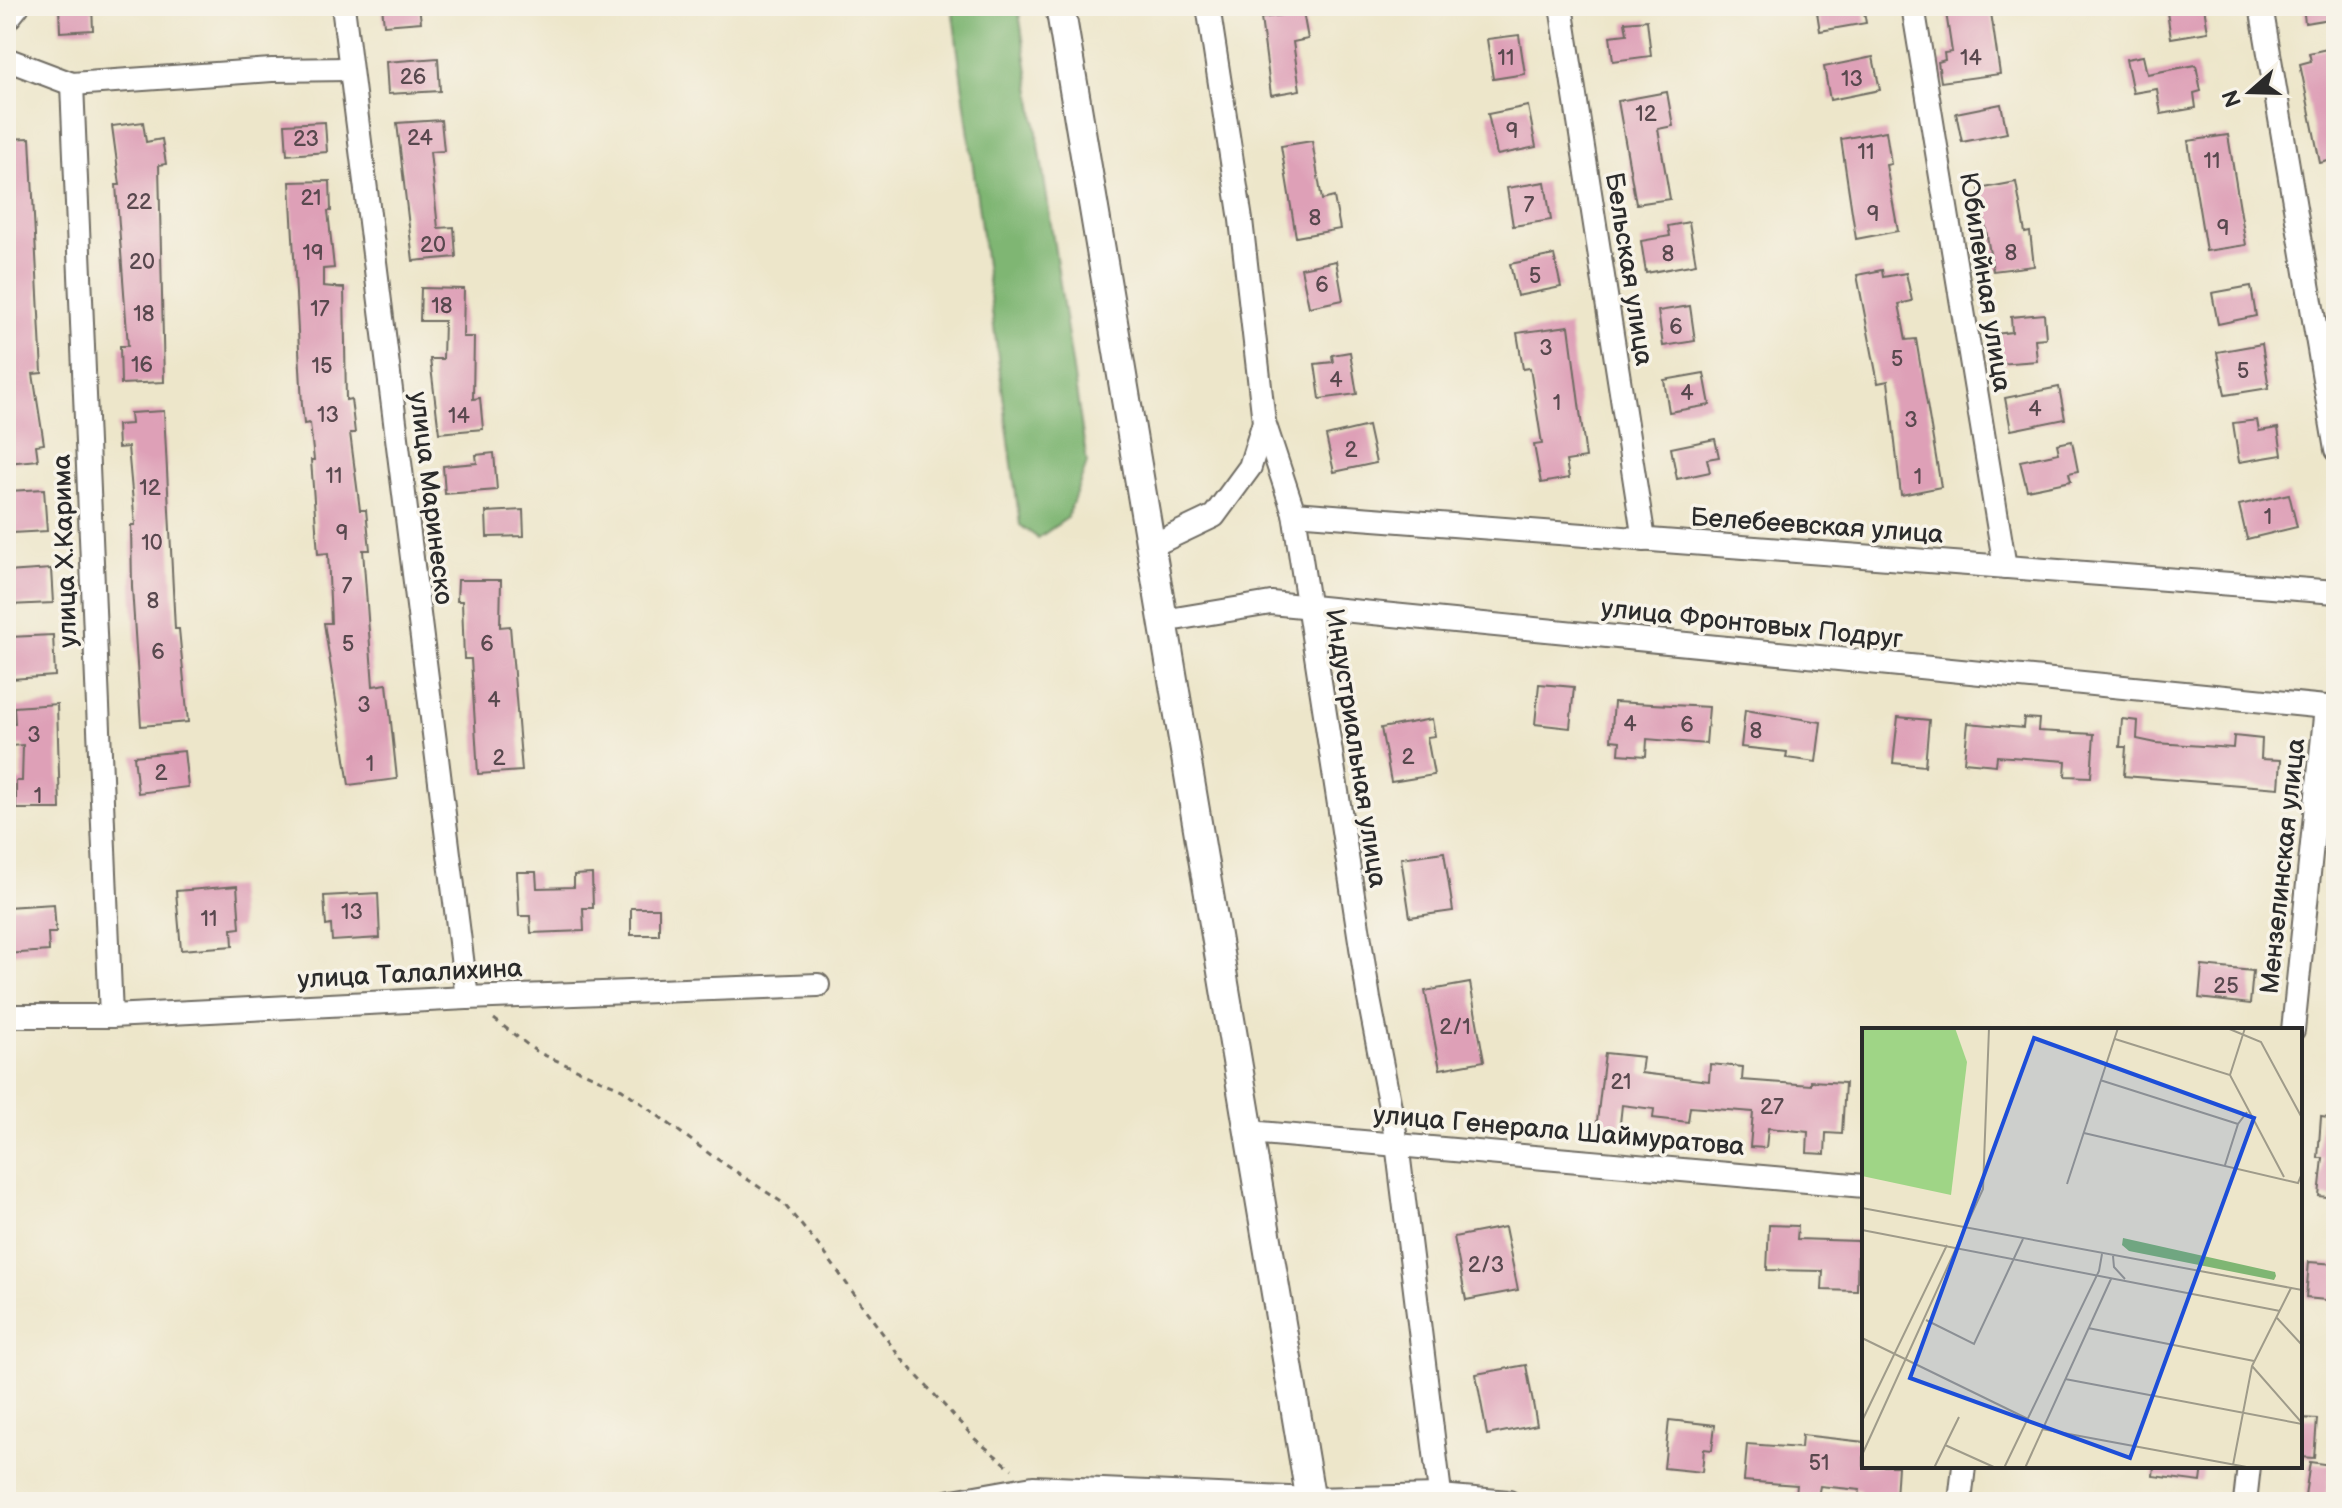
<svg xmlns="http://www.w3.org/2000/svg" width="2342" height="1508" viewBox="0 0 2342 1508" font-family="'Balsamiq Sans',sans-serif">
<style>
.forest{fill:#7fb673;stroke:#55704f;stroke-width:2}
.building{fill:#dea0b7}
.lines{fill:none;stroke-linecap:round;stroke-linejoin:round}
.minor-casing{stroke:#6f6c63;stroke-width:26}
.tertiary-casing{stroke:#6f6c63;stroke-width:32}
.path{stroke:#6f6c63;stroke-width:3;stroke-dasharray:6 6;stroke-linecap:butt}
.minor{stroke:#fff;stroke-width:22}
.tertiary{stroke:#fff;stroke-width:28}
.labels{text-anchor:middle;stroke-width:7;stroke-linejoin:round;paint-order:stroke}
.number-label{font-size:22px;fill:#58484e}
.street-label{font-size:26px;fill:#2b2b2b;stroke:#f7f3e8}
.inset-road{fill:none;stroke:#9f9b8a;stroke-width:2}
.view{fill:#1d4ed8;fill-opacity:0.15;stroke:#1d4ed8;stroke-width:4}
.inset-edge{fill:none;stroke:#2b2b2b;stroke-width:4}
</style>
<rect width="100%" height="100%" fill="#f7f3e8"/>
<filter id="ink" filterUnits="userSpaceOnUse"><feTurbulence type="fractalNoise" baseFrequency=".0125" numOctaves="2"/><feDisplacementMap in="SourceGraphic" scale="16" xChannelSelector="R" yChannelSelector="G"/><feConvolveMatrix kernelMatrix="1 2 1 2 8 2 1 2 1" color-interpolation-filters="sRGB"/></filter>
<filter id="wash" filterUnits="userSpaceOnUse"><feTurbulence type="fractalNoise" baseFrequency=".006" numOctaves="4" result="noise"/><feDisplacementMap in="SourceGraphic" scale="32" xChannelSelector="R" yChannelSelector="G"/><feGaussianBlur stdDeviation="1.8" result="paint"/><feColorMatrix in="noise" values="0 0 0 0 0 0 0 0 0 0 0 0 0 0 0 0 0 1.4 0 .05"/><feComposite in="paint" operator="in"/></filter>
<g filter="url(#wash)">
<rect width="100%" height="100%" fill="#ede6ca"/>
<path class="forest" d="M952 6H1018L1087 463 1067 518 1038 538 1020 525Z"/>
<g id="blocks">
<g class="building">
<path d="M59 6H92L93 30 60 32Z"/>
<path d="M382 6H419L421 22 384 25Z"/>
<path d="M1816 6H1863L1866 23 1820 31Z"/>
<path d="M1945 6H1990L2000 74 1941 82 1938 62 1945 60 1944 53 1952 52Z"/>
<path d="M2166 6H2204L2208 32 2171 38Z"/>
<path d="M2303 6H2336V18L2305 23Z"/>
<path d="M1303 12 1308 39 1293 42 1300 90 1271 95 1261 18Z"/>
<path d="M1647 20 1651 56 1613 61 1610 36 1627 34 1625 22Z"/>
<path d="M1519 35 1525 74 1493 79 1487 39Z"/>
<path d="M2336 47V159L2320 163 2300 64 2311 61 2309 53Z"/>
<path d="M2143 56 2147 74 2196 65 2201 91 2194 93 2196 108 2161 114 2157 89 2133 93 2126 59Z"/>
<path d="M1873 57 1880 90 1830 100 1824 67Z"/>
<path d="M438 58 440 91 388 94 386 62Z"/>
<path d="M1667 92 1673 126 1658 129 1670 199 1636 204 1618 101Z"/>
<path d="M2001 104 2007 133 1962 142 1956 113Z"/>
<path d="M1528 106 1536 147 1497 155 1488 114Z"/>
<path d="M441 120 444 151 430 152 438 228 454 227 456 257 413 261 397 123Z"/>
<path d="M143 122 146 142 162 139 166 164 159 165 164 382 121 384 120 346H128L116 185H120L112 126Z"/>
<path d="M325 122 327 152 287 155 285 124Z"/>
<path d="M1886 131 1891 164 1886 165 1898 231 1856 239 1841 139Z"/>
<path d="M2228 135 2246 245 2206 251 2188 141Z"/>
<path d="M30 138 42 373 33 374 44 444 36 445 38 460 7 463 6 139Z"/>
<path d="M1312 141 1322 200 1334 197 1340 229 1296 237 1281 146Z"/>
<path d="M330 181 331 211H328L334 268 323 269V286L344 288 346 400 351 399 355 433H350L360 510H366L370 550H363L373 686 387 684 397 779 349 785 324 623H331L328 553 318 554 311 460H314L310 423 304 424 302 405 290 182Z"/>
<path d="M1545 182 1551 220 1513 226 1507 188Z"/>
<path d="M2016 182 2025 233 2030 232 2034 266 1993 271 1979 189Z"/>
<path d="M1689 222 1696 264 1646 273 1641 241 1670 236 1668 226Z"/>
<path d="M1554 255 1561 287 1517 296 1510 264Z"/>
<path d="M1336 261 1343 300 1309 307 1301 268Z"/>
<path d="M1882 270 1883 277 1906 273 1912 301 1899 304 1906 340 1916 339 1941 487 1901 495 1888 381 1878 383 1857 275Z"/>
<path d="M2251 286 2256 316 2218 324 2212 293Z"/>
<path d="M421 288 464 289 463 337H474L473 399 480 398 483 429 439 433 430 359H443L444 321H420Z"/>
<path d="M1690 306 1695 341 1663 346 1658 311Z"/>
<path d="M2044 314 2046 338 2035 339 2037 361 1998 364 1995 334 2012 332 2011 317Z"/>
<path d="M1569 326 1586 458 1566 461 1569 478 1541 483 1534 445 1542 444 1530 368 1523 369 1517 333Z"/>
<path d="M2262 344 2269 388 2225 395 2217 352Z"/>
<path d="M1350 352 1357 394 1320 399 1315 364 1333 362 1332 355Z"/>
<path d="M1704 373 1710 405 1669 412 1664 380Z"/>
<path d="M2059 387 2065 419 2011 430 2005 398Z"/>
<path d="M164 411 175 629H179L188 722 141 726 132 587 131 525H135L128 447 118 448 117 425 131 424 130 413Z"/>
<path d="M2257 420 2259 431 2278 428 2282 455 2239 462 2233 423Z"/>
<path d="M1368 426 1376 463 1334 472 1326 436Z"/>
<path d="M1715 439 1719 457 1707 459 1710 472 1677 479 1671 448Z"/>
<path d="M2072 441 2078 471 2069 473 2071 481 2027 490 2020 461 2059 453 2057 444Z"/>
<path d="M494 453 497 490 445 494 443 466 477 463 476 455Z"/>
<path d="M44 489 47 531 12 533 9 491Z"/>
<path d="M2289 494 2297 527 2247 539 2239 505Z"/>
<path d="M523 510 524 536 487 537 486 512Z"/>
<path d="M51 569 53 603 9 605 7 572Z"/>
<path d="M458 580H501L500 627 510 626 522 771 478 774 471 659H464L462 601H457Z"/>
<path d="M53 635 55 676 11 679 9 637Z"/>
<path d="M1539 684 1574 687 1570 728 1535 724Z"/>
<path d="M1614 702 1709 707 1706 744 1647 739 1646 756 1619 754 1620 741 1611 740Z"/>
<path d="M57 704 60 809H16V781H22L23 745 10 746 8 724H15L14 707Z"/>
<path d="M1745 710 1821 722 1816 762 1786 758 1787 752 1741 747Z"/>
<path d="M1898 717 1929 720 1925 766 1893 763Z"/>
<path d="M2024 718 2039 719 2038 731 2094 734 2091 777 2065 776 2066 761 1997 756 1996 765 1964 762 1968 723 2023 728Z"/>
<path d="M1432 719 1435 736 1427 737 1434 775 1391 782 1381 728Z"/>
<path d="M2122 719 2138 721 2137 739 2156 743 2233 748 2234 736 2262 739 2261 759 2281 760 2279 788 2124 776 2126 747H2120Z"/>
<path d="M184 751 188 787 138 793 134 756Z"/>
<path d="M1444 852 1453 911 1410 917 1401 858Z"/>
<path d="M517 872H536L537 888 574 887V875L592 874 593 908H583L584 931 531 933 530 916H519Z"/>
<path d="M237 886 240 928 232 929 233 946 181 950 176 891Z"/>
<path d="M378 893 380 938 332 941 331 925 326 926 324 896Z"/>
<path d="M54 904 56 933H48L49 951 6 954V907Z"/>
<rect x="631" y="908" width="28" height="27"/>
<path d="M2202 966 2253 971 2250 1004 2199 998Z"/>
<path d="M1470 983 1484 1061 1440 1069 1425 991Z"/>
<path d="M1605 1053 1643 1057 1641 1073 1709 1081 1710 1064 1743 1067 1742 1080 1811 1085V1081L1845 1083 1842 1134 1826 1133 1825 1154 1807 1153 1808 1132 1768 1128 1766 1148 1750 1147 1753 1112 1690 1107 1688 1122 1653 1118 1654 1109 1622 1105 1619 1133 1596 1130Z"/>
<path d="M2321 1117 2336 1119V1198L2319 1196 2323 1158H2318Z"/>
<path d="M1769 1225 1798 1226 1797 1239 1858 1241 1857 1291 1822 1290 1823 1271 1767 1270Z"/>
<path d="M1505 1227 1518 1290 1466 1300 1454 1237Z"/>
<path d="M2309 1262 2336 1264V1301L2306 1298Z"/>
<path d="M1526 1365 1537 1425 1487 1435 1476 1374Z"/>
<path d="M2300 1418 2317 1419 2314 1458 2300 1457Z"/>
<path d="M1669 1420 1715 1425 1712 1450 1704 1449 1702 1472 1664 1468Z"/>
<path d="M1802 1435 1864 1442V1466H1898L1896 1498 1859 1495 1860 1490 1820 1486 1818 1497 1796 1495 1797 1485 1744 1481 1747 1444 1801 1448Z"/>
<path d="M2310 1462 2331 1465 2325 1502H2304Z"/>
<path d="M2154 1466H2203L2201 1482 2153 1476Z"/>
</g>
</g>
</g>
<g filter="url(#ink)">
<use href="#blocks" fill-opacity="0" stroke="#6f6c63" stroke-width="2"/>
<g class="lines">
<g class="minor-casing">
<g id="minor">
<path d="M343 6 467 998"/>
<path d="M1208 6 1241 220 1264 422 1294 513 1369 999 1397 1143 1441 1502"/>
<path d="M1561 6 1644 540"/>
<path d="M1913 6 2005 567"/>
<path d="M2261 6 2336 450"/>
<path d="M6 21 18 6"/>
<path d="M6 59 72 84 272 70 349 69"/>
<path d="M72 84 111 1016"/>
<path d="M1294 513 2336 592"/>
<path d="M1151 546 1214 516 1250 467 1264 422"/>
<path d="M1163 621 1271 603 2336 708"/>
<path d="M6 1016H111L467 998 818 985"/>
<path d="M2293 1030 2326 707"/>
<path d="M1249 1132 1864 1186"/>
<path d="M947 1502 1033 1487 1311 1499 1440 1496 1509 1502"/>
<path d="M1960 1502 1964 1466"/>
<path d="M2245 1502 2249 1466"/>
</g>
</g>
<g class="tertiary-casing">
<path id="tertiary" d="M1060 6 1311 1502"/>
</g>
<path class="path" d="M494 1019 537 1052 622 1089 711 1155 783 1203 823 1251 899 1356 975 1439 1012 1469"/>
<use href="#minor" class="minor"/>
<use href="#tertiary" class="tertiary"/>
</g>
</g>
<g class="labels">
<g class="number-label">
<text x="1506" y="65">11</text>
<text x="1971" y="65">14</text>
<text x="413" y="84">26</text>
<text x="1852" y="86">13</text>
<text x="1646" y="121">12</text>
<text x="1512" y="138">9</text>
<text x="420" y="145">24</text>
<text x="306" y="146">23</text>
<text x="1866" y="159">11</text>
<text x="2212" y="168">11</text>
<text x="311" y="205">21</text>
<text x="139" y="209">22</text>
<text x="1529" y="212">7</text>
<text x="1873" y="221">9</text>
<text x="1315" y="225">8</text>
<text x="2223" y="235">9</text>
<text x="433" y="252">20</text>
<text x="313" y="260">19</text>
<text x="2011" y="260">8</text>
<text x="1668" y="261">8</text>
<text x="142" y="269">20</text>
<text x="1535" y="283">5</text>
<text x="1322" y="292">6</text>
<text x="442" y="313">18</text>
<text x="320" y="316">17</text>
<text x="144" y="321">18</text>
<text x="1676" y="334">6</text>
<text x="1546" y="355">3</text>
<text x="1897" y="366">5</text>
<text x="142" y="372">16</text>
<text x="322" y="373">15</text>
<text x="2243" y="378">5</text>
<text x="1336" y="387">4</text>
<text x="1687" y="400">4</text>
<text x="1557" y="410">1</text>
<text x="2035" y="416">4</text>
<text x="328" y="422">13</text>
<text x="459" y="423">14</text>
<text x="1911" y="427">3</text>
<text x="1351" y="457">2</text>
<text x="334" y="483">11</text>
<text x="1918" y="484">1</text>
<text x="150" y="495">12</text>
<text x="2268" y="524">1</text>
<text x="342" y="540">9</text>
<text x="152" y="550">10</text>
<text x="347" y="593">7</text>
<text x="153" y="608">8</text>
<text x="348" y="651">5</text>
<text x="487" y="651">6</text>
<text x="158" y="659">6</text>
<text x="494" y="707">4</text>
<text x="364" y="712">3</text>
<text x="1630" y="731">4</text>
<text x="1687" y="732">6</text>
<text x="1756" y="738">8</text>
<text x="34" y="742">3</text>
<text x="1408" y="764">2</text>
<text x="499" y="765">2</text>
<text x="370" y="771">1</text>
<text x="161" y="780">2</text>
<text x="38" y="803">1</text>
<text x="352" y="919">13</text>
<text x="209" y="926">11</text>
<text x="2226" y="993">25</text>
<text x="1455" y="1034">2/1</text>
<text x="1621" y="1089">21</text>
<text x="1772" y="1114">27</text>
<text x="1486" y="1272">2/3</text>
<text x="1819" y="1470">51</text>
</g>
<g class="street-label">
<text transform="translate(1630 269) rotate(81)" y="9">Бельская улица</text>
<text transform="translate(1986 282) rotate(81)" y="9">Юбилейная улица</text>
<text transform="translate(432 498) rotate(83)" y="9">улица Маринеско</text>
<text transform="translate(1817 525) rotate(4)" y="9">Белебеевская улица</text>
<text transform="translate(64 551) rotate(-92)" y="9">улица Х.Карима</text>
<text transform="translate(1752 623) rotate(6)" y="9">улица Фронтовых Подруг</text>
<text transform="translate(1357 748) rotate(81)" y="9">Индустриальная улица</text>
<text transform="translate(2282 866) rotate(-84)" y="9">Мензелинская улица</text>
<text transform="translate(410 973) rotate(-3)" y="9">улица Талалихина</text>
<text transform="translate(1559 1130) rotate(5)" y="9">улица Генерала Шаймуратова</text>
</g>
</g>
<g transform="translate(1862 1028)">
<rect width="440" height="440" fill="#ede6ca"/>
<path d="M0 0H93L105 34 89 167 0 148Z" fill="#9fd586"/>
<path d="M261 210 413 244 414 248 412 252 267 223 260 217Z" fill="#7fb673"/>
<path class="inset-road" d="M365 0 399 14 440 90M253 11 368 47 422 149M368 47 383 0M238 52 376 96M222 105 436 155 440 145M363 137 376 96 385 84M205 156 256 0M0 180 440 262M0 202 418 283M251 228 252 239 263 251M415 290 440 317M64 292 112 316 161 211M226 300 392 333M0 310 166 391M390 338 440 395M203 351 440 396M0 393 85 217M180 401 390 440M83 417 134 440M0 427 121 161 127 0M371 437 390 338 429 260M72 440 97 389M142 440 237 243 240 226M163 440 249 251"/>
<path class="view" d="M172 10 392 90 268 430 48 350Z"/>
<rect width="440" height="440" class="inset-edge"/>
</g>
<rect width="2342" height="1508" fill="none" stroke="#f7f3e8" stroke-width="32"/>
<g transform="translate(2250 92) rotate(250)" stroke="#f7f3e8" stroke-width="6" paint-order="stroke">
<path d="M0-6L14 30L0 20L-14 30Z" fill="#2b2b2b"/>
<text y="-12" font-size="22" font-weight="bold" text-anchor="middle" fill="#2b2b2b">N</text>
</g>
</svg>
